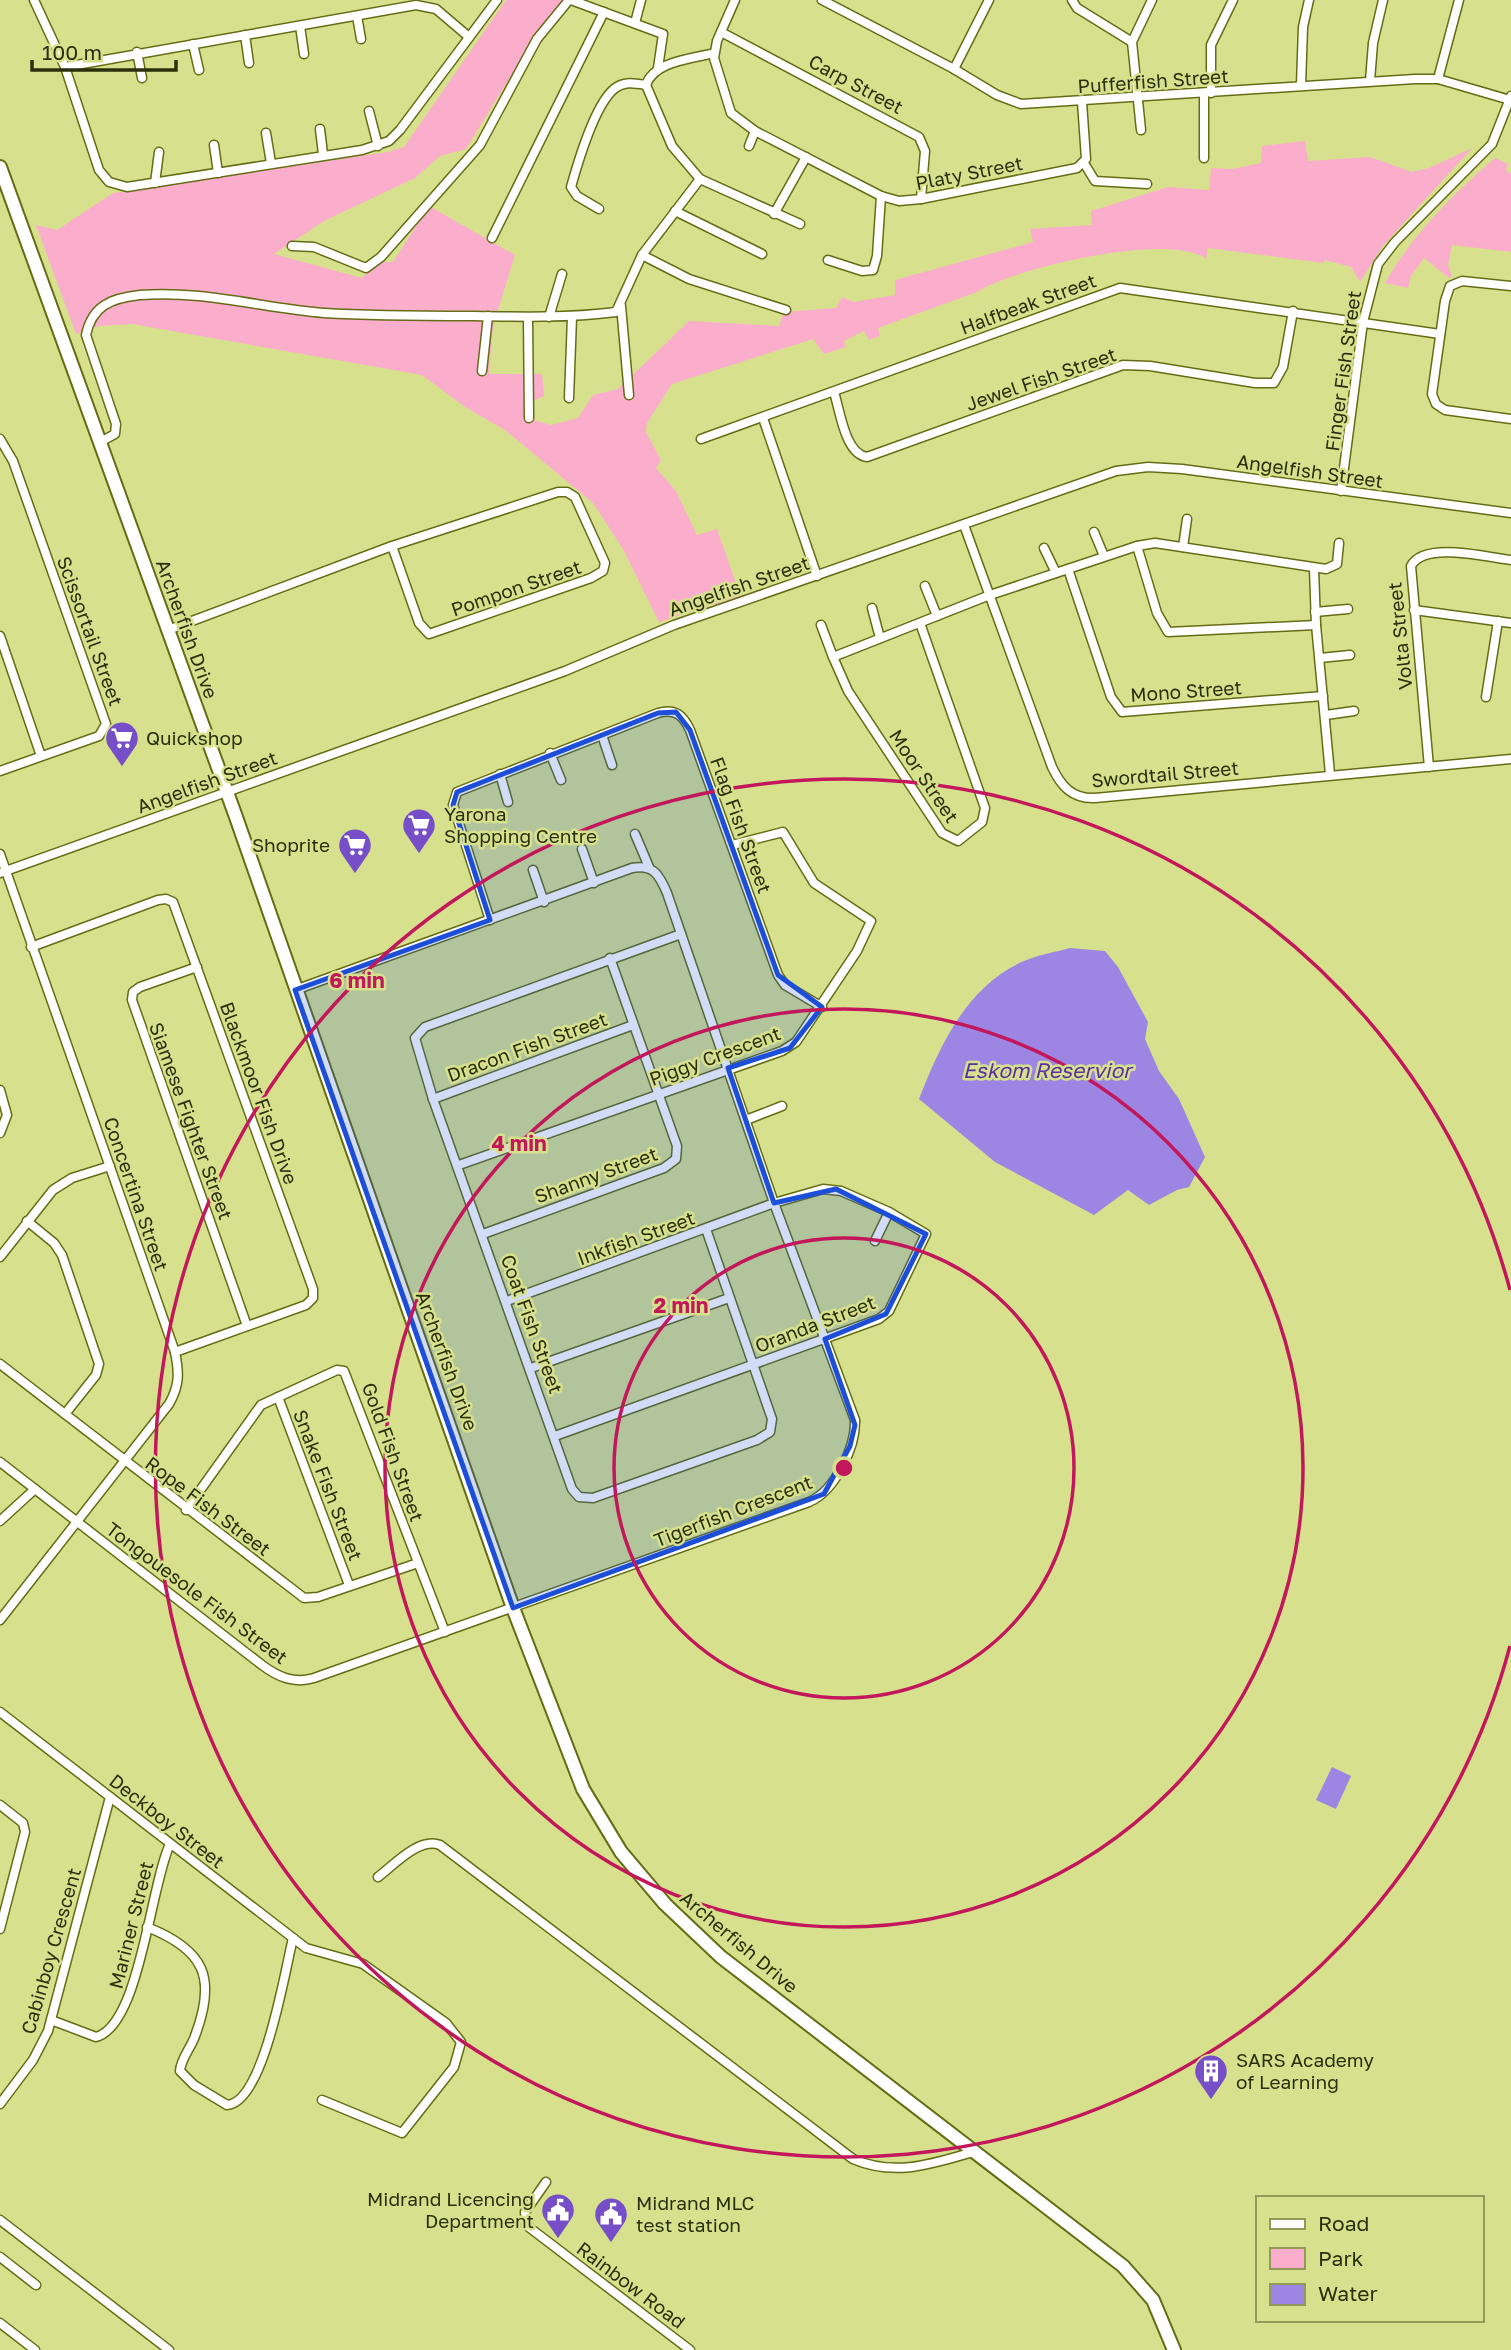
<svg xmlns="http://www.w3.org/2000/svg" width="1511" height="2350" viewBox="0 0 1511 2350" font-family="'Golos Text',sans-serif">
<style>
.green{fill:#fbaecc}
.water{fill:#9d85e3}
.lines{fill:none;stroke-linecap:round;stroke-linejoin:round}
.street-casing{stroke:#656c14;stroke-width:11}
.secondary-casing{stroke:#656c14;stroke-width:16}
.street{stroke:#fff;stroke-width:8}
.secondary{stroke:#fff;stroke-width:12}
.marked{fill:#1d4ed8;fill-opacity:0.2;stroke:#1d4ed8;stroke-width:5;stroke-linejoin:round}
.ring{fill:none;stroke:#c2185b;stroke-width:3.5}
.labels{text-anchor:middle;stroke-width:5;stroke-linejoin:round;paint-order:stroke}
.street-label{font-size:19px;fill:#2c2f0c;stroke:#d7e18d}
.poi-label{font-size:19px;fill:#2c2f0c;stroke:#d7e18d;text-anchor:start}
.water-label{font-size:21px;font-style:italic;fill:#5832a0;stroke:#d7e18d}
.centre{fill:#c2185b;stroke:#d7e18d;stroke-width:3.5}
.ring-label{font-size:21px;text-anchor:middle;font-weight:bold;fill:#c2185b;stroke:#d7e18d;stroke-width:5;stroke-linejoin:round;paint-order:stroke}
</style>
<rect width="100%" height="100%" fill="#d7e18d"/>
<g class="green">
<path d="M506 0H564L534 38 466 149 440 156 415 178 324 221 274 254 362 278 379 262H393L429 206 515 255 493 326 489 374H542L544 396 529 403 531 419 551 425 578 418 593 395 618 389 689 321 779 326 784 312 836 308 842 297 854 302 895 295V280L1033 242 1030 229 1092 225 1091 211 1168 187 1209 190 1211 168 1232 169 1261 163 1262 146 1305 141 1308 161 1370 157 1412 172 1429 168 1472 148 1382 247 1360 282 1351 267 1325 260 1323 263 1208 248 1206 259C1171 231 1014 268 977 292L878 328 880 336 869 340 864 331 844 341 846 347 824 354 813 339 672 384 647 423 646 432 661 460 656 468 676 491 697 535 717 529 741 597 659 622 623 549 593 503 505 430 465 407 422 375 132 324 98 326 76 334 36 225 57 230 113 193 388 152 404 147Z"/>
<path d="M1495 158 1508 164 1506 170 1511 174V252L1452 245 1448 265 1452 276 1449 278 1424 258 1411 276 1408 288 1385 283C1413 234 1453 194 1495 158Z"/>
</g>
<g class="water">
<path d="M1070 948 1105 951 1118 967 1148 1022 1145 1039 1159 1071 1179 1099 1205 1157 1189 1187 1177 1190 1149 1205 1128 1190 1094 1215 995 1162 919 1099C940 1045 967 986 1024 961 1038 955 1055 952 1070 948Z"/>
<path d="M1332 1767 1351 1776 1336 1809 1316 1800Z"/>
</g>
<g class="lines">
<g class="street-casing">
<g id="street">
<path d="M34 0 65 67 99 170 109 182 127 187 362 150 389 141 400 130 497 0"/>
<path d="M571 0 663 34 658 68"/>
<path d="M735 0 717 41 714 58 731 113 755 131 881 196 899 201 921 199 1077 168 1086 159 1082 102"/>
<path d="M822 0 954 69 997 95 1021 104 1415 79H1438L1510 100"/>
<path d="M1072 0 1077 8 1132 42"/>
<path d="M357 16 361 39"/>
<path d="M635 23 641 0"/>
<path d="M300 26 304 54"/>
<path d="M721 32 919 137 925 151 921 199"/>
<path d="M245 35 249 63"/>
<path d="M193 44 199 70"/>
<path d="M137 52 142 78"/>
<path d="M714 53C692 59 654 61 646 85L672 146 700 179 800 224"/>
<path d="M65 67 416 5 436 9 469 37"/>
<path d="M954 69 989 0"/>
<path d="M1438 79 1459 0"/>
<path d="M1370 81 1373 43 1383 0"/>
<path d="M1301 85 1303 27 1309 0"/>
<path d="M1204 93V158"/>
<path d="M1211 93V45L1233 0"/>
<path d="M369 111 378 146"/>
<path d="M320 129 323 154"/>
<path d="M1141 130 1132 42 1152 0"/>
<path d="M266 133 271 163"/>
<path d="M214 145 218 173"/>
<path d="M749 146 755 131"/>
<path d="M1084 163 1095 181 1147 184"/>
<path d="M155 183 159 152"/>
<path d="M599 209 577 196 571 187C578 162 595 105 614 89 624 81 634 83 646 85"/>
<path d="M675 211 762 254"/>
<path d="M774 214 806 157"/>
<path d="M492 238 604 12"/>
<path d="M292 246 314 247 366 268 381 257 480 145 537 39 569 0"/>
<path d="M642 255 689 279 786 310"/>
<path d="M828 260 862 271 873 270 877 256 881 196"/>
<path d="M1511 286 1462 281 1450 286 1445 301 1432 394 1436 404 1445 410 1511 419"/>
<path d="M621 306 629 395"/>
<path d="M549 317 562 274"/>
<path d="M528 318 529 418"/>
<path d="M482 371 488 316"/>
<path d="M834 392C840 411 845 454 867 457L1123 365 1150 366 1255 383H1274L1283 367 1293 311"/>
<path d="M569 398 572 317"/>
<path d="M763 418 817 576"/>
<path d="M0 439 13 461 106 724 99 736 0 771"/>
<path d="M701 439 1120 288 1440 334"/>
<path d="M102 441 115 434 116 424 86 335C92 306 111 298 140 295 203 290 262 308 324 313 373 316 423 316 473 316 521 317 568 318 616 312L642 255 700 179"/>
<path d="M1341 491 1363 322 1378 264 1395 242 1492 144 1511 96"/>
<path d="M964 525 1052 767C1061 786 1072 799 1095 798L1511 759"/>
<path d="M1094 532 1104 556"/>
<path d="M1137 546 1157 613 1168 632 1316 625"/>
<path d="M1183 547 1187 519"/>
<path d="M1044 548 1056 573"/>
<path d="M1314 568 1316 625 1330 774"/>
<path d="M1068 569 1111 697 1122 712 1323 696"/>
<path d="M925 586 937 616"/>
<path d="M872 608 880 638"/>
<path d="M1414 610 1511 623"/>
<path d="M1315 612 1348 609"/>
<path d="M920 623 985 808 982 822 958 841 942 833 848 691 833 657 990 595 1137 546 1155 543 1326 569 1337 564 1339 543"/>
<path d="M821 625 833 657"/>
<path d="M168 630 392 546 558 492H567L575 497 605 563 603 571 591 578 429 634 419 623 392 546"/>
<path d="M0 636 41 756"/>
<path d="M1320 658 1350 655"/>
<path d="M1486 697 1498 621"/>
<path d="M1326 715 1354 711"/>
<path d="M602 735 612 765"/>
<path d="M550 753 561 780"/>
<path d="M1429 767 1411 566C1424 541 1486 557 1511 560"/>
<path d="M500 774 508 802"/>
<path d="M635 834 649 867"/>
<path d="M582 849 594 883"/>
<path d="M0 854 175 1352C179 1372 180 1385 169 1404L0 1620"/>
<path d="M533 870 544 902"/>
<path d="M0 873 565 671 674 625 1116 471 1148 467 1182 469 1511 513"/>
<path d="M490 920 453 805 457 792 658 713C675 708 683 715 690 730L778 975 785 985 822 1007"/>
<path d="M681 934 425 1027 415 1038 433 1099 572 1489 579 1497 593 1498 757 1440 770 1432 772 1419 706 1229"/>
<path d="M31 947 158 900 166 899 173 902 313 1289V1298L306 1305 175 1352"/>
<path d="M197 967 140 987 133 992 132 1000 247 1326"/>
<path d="M0 1090 7 1115 0 1133"/>
<path d="M433 1099 633 1025"/>
<path d="M746 1120 782 1106"/>
<path d="M459 1165 782 1051 796 1042 857 951 871 921 814 883 783 832 732 845"/>
<path d="M27 1221 54 1243 62 1255 99 1364 96 1375 65 1414"/>
<path d="M483 1234 664 1168 676 1159 677 1146 610 958"/>
<path d="M875 1241 889 1212"/>
<path d="M0 1257 53 1190 72 1178 110 1166"/>
<path d="M507 1301 774 1203 823 1189 841 1191 889 1212 926 1234 889 1311 879 1319 555 1436"/>
<path d="M0 1364 304 1598 318 1597 418 1563"/>
<path d="M531 1368 729 1298"/>
<path d="M278 1397 349 1585"/>
<path d="M0 1462 262 1665C278 1677 294 1684 314 1678L809 1502C835 1491 856 1447 855 1420L774 1203 667 893C659 874 653 864 632 868L295 990"/>
<path d="M186 1510 261 1405 337 1370 344 1371 445 1632"/>
<path d="M0 1521 35 1489"/>
<path d="M0 1712 306 1948 363 1964 446 2023 461 2042 454 2067 402 2133 322 2100"/>
<path d="M0 1805 23 1823 25 1832 0 1929"/>
<path d="M378 1877C394 1865 419 1837 440 1845L853 2159C895 2177 932 2164 973 2152"/>
<path d="M147 1927C205 1950 217 1978 195 2036 191 2048 181 2058 180 2071L194 2085 227 2105C264 2103 285 1970 293 1938"/>
<path d="M51 2020 96 2037C140 2025 150 1887 170 1844"/>
<path d="M0 2104 33 2060 48 2031 110 1797"/>
<path d="M546 2182 525 2212 526 2225 690 2350"/>
<path d="M0 2220 169 2350"/>
<path d="M0 2257 36 2285"/>
<path d="M0 2323 35 2350"/>
</g>
</g>
<g class="secondary-casing">
<path id="secondary" d="M0 167 236 817 513 1608 583 1789 621 1852 665 1904 721 1957 1123 2266 1153 2300 1174 2350"/>
</g>
<use href="#street" class="street"/>
<use href="#secondary" class="secondary"/>
</g>
<path class="marked" d="M676 712 690 730 778 975 822 1007 790 1048 728 1068 774 1203 836 1189 926 1234 886 1314 825 1339 855 1425 850 1446 824 1494 513 1608 295 990 490 920 453 805 457 792 658 713Z"/>
<g class="ring">
<circle cx="844" cy="1468" r="230"/>
<circle cx="844" cy="1468" r="459"/>
<path d="M1510 1646A689 689 0 1 1 1510 1290"/>
</g>
<defs>
<g id="supermarket-pin" transform="scale(1.75)"><path d="M0 17L-7.5 6A9.5 9.5 0 1 1 7.5 6Z" fill="#764fc8" stroke="#d7e18d"/><path d="M-6-5.5h2.5l.6 2H6L4.5 2H-2.5L-4.4-4H-6ZM-1.5 3.2a1.3 1.3 0 1 0 .1 0ZM3 3.2a1.3 1.3 0 1 0 .1 0Z" fill="#fff"/></g>
<g id="building-pin" transform="scale(1.75)"><path d="M0 17L-7.5 6A9.5 9.5 0 1 1 7.5 6Z" fill="#764fc8" stroke="#d7e18d"/><path d="M-4-6H4V6H1V3H-1V6H-4ZM-2.5-4.3h1.7v1.8h-1.7ZM.8-4.3h1.7v1.8H.8ZM-2.5-1h1.7V.8h-1.7ZM.8-1h1.7V.8H.8Z" fill="#fff"/></g>
<g id="civic-pin" transform="scale(1.75)"><path d="M0 17L-7.5 6A9.5 9.5 0 1 1 7.5 6Z" fill="#764fc8" stroke="#d7e18d"/><path d="M-.6-6.5H3V-4.5H.6V-3L4-1V1h2V6H-6V1h2V-1L-.6-3ZM-1.2 2.5V6h2.4V2.5Z" fill="#fff"/></g>
</defs>
<g fill-rule="evenodd">
<use href="#supermarket-pin" x="122" y="738"/>
<use href="#supermarket-pin" x="419" y="825"/>
<use href="#supermarket-pin" x="355" y="845"/>
<use href="#building-pin" x="1211" y="2071"/>
<use href="#civic-pin" x="558" y="2210"/>
<use href="#civic-pin" x="611" y="2214"/>
</g>
<g class="labels">
<g class="street-label">
<text transform="translate(1153 81) rotate(-4)" y="7">Pufferfish Street</text>
<text transform="translate(856 84) rotate(28)" y="7">Carp Street</text>
<text transform="translate(969 173) rotate(-11)" y="7">Platy Street</text>
<text transform="translate(1028 304) rotate(-20)" y="7">Halfbeak Street</text>
<text transform="translate(1343 371) rotate(-82)" y="7">Finger Fish Street</text>
<text transform="translate(1041 379) rotate(-19)" y="7">Jewel Fish Street</text>
<text transform="translate(1310 471) rotate(8)" y="7">Angelfish Street</text>
<text transform="translate(739 586) rotate(-19)" y="7">Angelfish Street</text>
<text transform="translate(516 588) rotate(-19)" y="7">Pompon Street</text>
<text transform="translate(187 629) rotate(70)" y="7">Archerfish Drive</text>
<text transform="translate(90 631) rotate(70)" y="7">Scissortail Street</text>
<text transform="translate(1400 636) rotate(-96)" y="7">Volta Street</text>
<text transform="translate(1186 691) rotate(-4)" y="7">Mono Street</text>
<text transform="translate(1165 774) rotate(-5)" y="7">Swordtail Street</text>
<text transform="translate(924 776) rotate(56)" y="7">Moor Street</text>
<text transform="translate(207 782) rotate(-20)" y="7">Angelfish Street</text>
<text transform="translate(741 825) rotate(70)" y="7">Flag Fish Street</text>
<text transform="translate(527 1047) rotate(-20)" y="7">Dracon Fish Street</text>
<text transform="translate(715 1056) rotate(-20)" y="7">Piggy Crescent</text>
<text transform="translate(259 1093) rotate(70)" y="7">Blackmoor Fish Drive</text>
<text transform="translate(191 1121) rotate(70)" y="7">Siamese Fighter Street</text>
<text transform="translate(596 1175) rotate(-20)" y="7">Shanny Street</text>
<text transform="translate(136 1194) rotate(71)" y="7">Concertina Street</text>
<text transform="translate(636 1238) rotate(-20)" y="7">Inkfish Street</text>
<text transform="translate(532 1324) rotate(70)" y="7">Coat Fish Street</text>
<text transform="translate(815 1324) rotate(-21)" y="7">Oranda Street</text>
<text transform="translate(447 1361) rotate(70)" y="7">Archerfish Drive</text>
<text transform="translate(393 1452) rotate(70)" y="7">Gold Fish Street</text>
<text transform="translate(328 1485) rotate(69)" y="7">Snake Fish Street</text>
<text transform="translate(208 1506) rotate(37)" y="7">Rope Fish Street</text>
<text transform="translate(733 1511) rotate(-21)" y="7">Tigerfish Crescent</text>
<text transform="translate(197 1593) rotate(37)" y="7">Tongouesole Fish Street</text>
<text transform="translate(167 1821) rotate(38)" y="7">Deckboy Street</text>
<text transform="translate(131 1925) rotate(-76)" y="7">Mariner Street</text>
<text transform="translate(739 1942) rotate(40)" y="7">Archerfish Drive</text>
<text transform="translate(51 1951) rotate(-74)" y="7">Cabinboy Crescent</text>
<text transform="translate(631 2285) rotate(37)" y="7">Rainbow Road</text>
</g>
<g class="poi-label">
<text x="146" y="745">Quickshop</text>
<text x="444" y="821">Yarona<tspan x="444" dy="22">Shopping Centre</tspan></text>
<text x="330" y="852" text-anchor="end">Shoprite</text>
<text x="1236" y="2067">SARS Academy<tspan x="1236" dy="22">of Learning</tspan></text>
<text x="534" y="2206" text-anchor="end">Midrand Licencing<tspan x="534" dy="22">Department</tspan></text>
<text x="636" y="2210">Midrand MLC<tspan x="636" dy="22">test station</tspan></text>
</g>
<g class="water-label">
<text x="1047" y="1078">Eskom Reservior</text>
</g>
</g>
<circle cx="844" cy="1468" r="10" class="centre"/>
<g class="ring-label">
<text x="357" y="988">6 min</text>
<text x="519" y="1151">4 min</text>
<text x="681" y="1313">2 min</text>
</g>
<rect x="1256" y="2196" width="228" height="126" fill="#d7e18d" stroke="#939a59" stroke-width="2"/>
<rect x="1270" y="2219" width="35" height="10" fill="#ffffff" stroke="#939a59" stroke-width="2"/>
<text x="1318" y="2231" font-size="21" fill="#2c2f0c">Road</text>
<rect x="1270" y="2248" width="35" height="21" fill="#fbaecc" stroke="#939a59" stroke-width="2"/>
<text x="1318" y="2266" font-size="21" fill="#2c2f0c">Park</text>
<rect x="1270" y="2284" width="35" height="21" fill="#9d85e3" stroke="#939a59" stroke-width="2"/>
<text x="1318" y="2301" font-size="21" fill="#2c2f0c">Water</text>
<path d="M32 60v10h144v-10" fill="none" stroke="#2c2f0c" stroke-width="3.5"/>
<text x="42" y="60" font-size="21" fill="#2c2f0c" stroke="#d7e18d" stroke-width="5" paint-order="stroke">100 m</text>
</svg>
